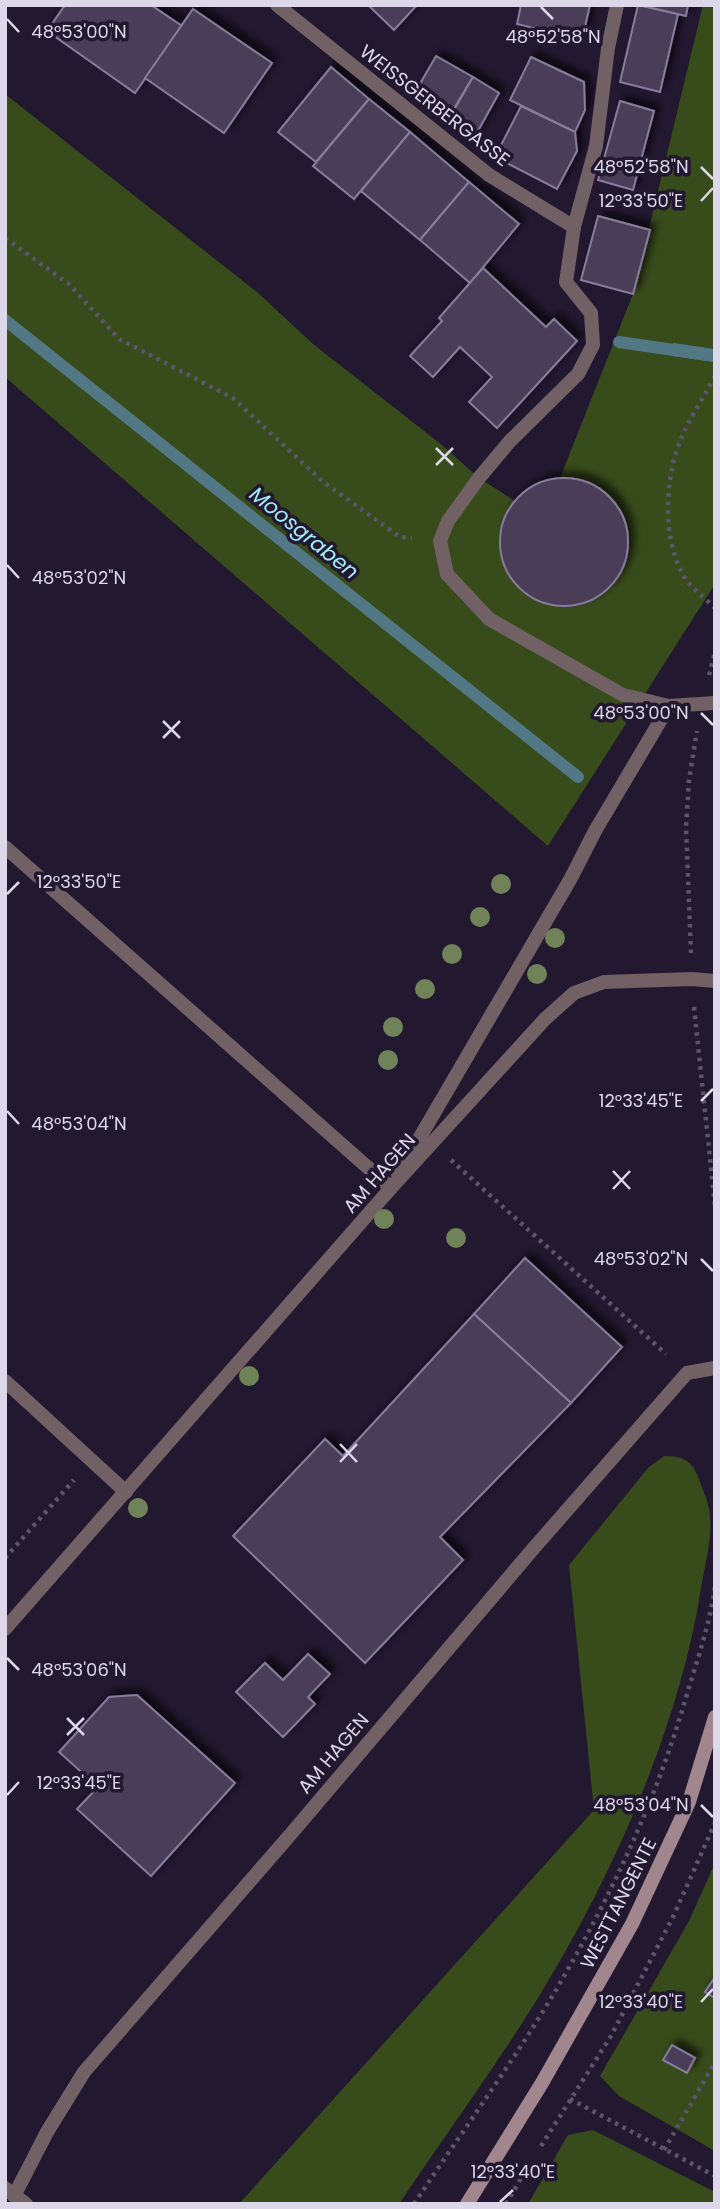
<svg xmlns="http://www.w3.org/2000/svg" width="720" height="2209" viewBox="0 0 720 2209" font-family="Poppins,sans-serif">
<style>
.green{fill:#384b1b}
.water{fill:#154f58;stroke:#517884;stroke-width:2}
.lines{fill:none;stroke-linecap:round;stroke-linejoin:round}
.stream{stroke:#517884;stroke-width:12}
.building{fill:#483e59;stroke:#877c9b;stroke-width:2;filter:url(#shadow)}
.path{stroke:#5c546a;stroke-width:4.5;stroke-dasharray:3.5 5;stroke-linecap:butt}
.service{stroke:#716165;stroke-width:14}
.minor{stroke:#716165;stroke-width:14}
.secondary{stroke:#a1878d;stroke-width:14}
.tree{fill:#708258}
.ticks{fill:none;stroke:#ddd8e9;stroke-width:2.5}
.labels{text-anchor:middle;stroke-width:7;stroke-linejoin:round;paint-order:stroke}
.street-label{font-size:19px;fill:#ddd8e9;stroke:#221830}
.water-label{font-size:21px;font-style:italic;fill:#a0ecfa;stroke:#221830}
.ticks-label{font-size:18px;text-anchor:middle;fill:#ddd8e9;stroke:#221830;stroke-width:7;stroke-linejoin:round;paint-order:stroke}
</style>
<defs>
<filter id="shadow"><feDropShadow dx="6" dy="-6" stdDeviation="3.5" flood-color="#0009"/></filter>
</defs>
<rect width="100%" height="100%" fill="#221830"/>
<g class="green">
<path d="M703 5H715V584L548 846 5 377V94L257 292 313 344 442 445 479 478 515 501C459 585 580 651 623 570 631 554 631 534 624 518 613 491 587 480 560 478L633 294Z"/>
<path d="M664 1456C694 1455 695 1470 705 1495 717 1524 706 1558 701 1588 680 1725 613 1875 541 1993 497 2065 446 2134 399 2204H239L594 1810 569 1565 648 1468Z"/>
<path d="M715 1863V2151L619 2096 600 2076 689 1921Z"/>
<path d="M593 2130 715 2192V2204H528L568 2135Z"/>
</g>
<path class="water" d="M674 344 715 350V361L672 355Z"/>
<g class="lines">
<g class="stream">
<path d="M5 320 578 777"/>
<path d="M619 342 715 356"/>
</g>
</g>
<g class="building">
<path d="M65 5H151L182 26 135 93 47 31Z"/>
<path d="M368 5H417L394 30Z"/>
<path d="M521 5H590L582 40 517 24Z"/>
<path d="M638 5 678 14 660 92 620 82Z"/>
<path d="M639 5H688L686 16Z"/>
<path d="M193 9 272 63 224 133 145 78Z"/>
<path d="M436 56 473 77 453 110 417 89Z"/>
<path d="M531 57 584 82 585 110 575 132 510 100Z"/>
<path d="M331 67 369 99 316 162 278 132Z"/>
<path d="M473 77 499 93 474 138 447 122Z"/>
<path d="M369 99 410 132 354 199 313 166Z"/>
<path d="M620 101 654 111 633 190 598 180Z"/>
<path d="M521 106 575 132 577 151 557 189 495 157Z"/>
<path d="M410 132 469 182 420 240 361 191Z"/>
<path d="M469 182 519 224 470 283 420 240Z"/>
<path d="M598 216 650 230 633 294 581 280Z"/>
<path d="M483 268 546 327 554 319 577 341 497 428 469 402 492 377 460 347 433 377 410 356 442 321 439 318Z"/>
<circle cx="564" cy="542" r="64"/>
<path d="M525 1258 622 1347 571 1403 474 1314Z"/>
<path d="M474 1314 571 1403 440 1537 463 1560 365 1663 233 1536 325 1439 343 1456Z"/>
<path d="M308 1654 330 1674 308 1697 315 1704 283 1737 236 1692 265 1663 283 1680Z"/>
<path d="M137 1695 235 1783 151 1876 77 1809 98 1787 59 1752 109 1697Z"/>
<path d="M715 1977V1998L705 1992Z"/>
<path d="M672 2045 695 2058 687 2073 663 2060Z"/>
</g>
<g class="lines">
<g class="path">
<path d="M5 238 69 284 119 339 233 398 322 481 400 537 412 538"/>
<path d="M715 376C705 395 693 413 684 432 665 472 661 533 682 573 688 586 705 598 715 608"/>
<path d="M709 675 715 652"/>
<path d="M691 953 686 827 689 780 697 731"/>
<path d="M694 1007 715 1206"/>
<path d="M451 1160 666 1354"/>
<path d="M5 1558 74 1480"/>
<path d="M570 2099 715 2176"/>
<path d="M541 2146 611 2036 673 1917 715 1823"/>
<path d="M664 2150 715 2062"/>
<path d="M414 2204C459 2136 508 2069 550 2000 608 1903 656 1802 687 1694 698 1658 710 1623 715 1586"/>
<path d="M506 2204 527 2168"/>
</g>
<path class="service" d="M398 1175 571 878 595 831 669 706"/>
<g class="minor">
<path d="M277 5 489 175 574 227"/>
<path d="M617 5 608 48 596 146 574 227 566 282 591 313 593 345 578 374 510 441 479 478 448 521 440 541 447 574 489 619 623 695 669 706 715 703"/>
<path d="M5 847 391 1188"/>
<path d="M5 1381 126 1492"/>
<path d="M5 1629 391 1188 545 1019 574 993 604 982 692 979 715 981"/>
<path d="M5 2188 26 2204"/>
<path d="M14 2196 47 2132 84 2072 290 1835 533 1549 687 1373 715 1368"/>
</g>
<path class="secondary" d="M467 2204 542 2083 632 1924 689 1802 715 1717"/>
</g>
<g class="tree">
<circle cx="501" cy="884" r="10"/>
<circle cx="480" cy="917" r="10"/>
<circle cx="555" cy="938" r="10"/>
<circle cx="452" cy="954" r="10"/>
<circle cx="537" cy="974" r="10"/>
<circle cx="425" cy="989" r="10"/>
<circle cx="393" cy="1027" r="10"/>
<circle cx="388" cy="1060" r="10"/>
<circle cx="384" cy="1219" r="10"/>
<circle cx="456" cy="1238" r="10"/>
<circle cx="249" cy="1376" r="10"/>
<circle cx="138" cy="1508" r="10"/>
</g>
<path class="ticks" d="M541 7 553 19M7 19 19 32M701 167 713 179M701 201 713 188M436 448 453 465M436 465 453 448M7 565 19 578M701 713 713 725M163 721 180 738M163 738 180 721M7 894 19 882M701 1101 713 1089M7 1111 19 1124M613 1171 630 1189M613 1189 630 1171M701 1259 713 1271M340 1444 357 1462M340 1462 357 1444M7 1658 19 1670M67 1718 84 1735M67 1735 84 1718M7 1795 19 1782M701 1805 713 1817M701 2002 713 1989M500 2202 513 2190"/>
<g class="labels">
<g class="street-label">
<text transform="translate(435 105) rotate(38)" y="7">WEISSGERBERGASSE</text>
<text transform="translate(379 1173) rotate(-49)" y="7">AM HAGEN</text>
<text transform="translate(333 1753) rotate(-50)" y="7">AM HAGEN</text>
<text transform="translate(618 1903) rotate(-63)" y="7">WESTTANGENTE</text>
</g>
<g class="water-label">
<text transform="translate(304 533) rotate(39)" y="7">Moosgraben</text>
</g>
</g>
<g class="ticks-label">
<text x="79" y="38">48°53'00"N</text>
<text x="553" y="43">48°52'58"N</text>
<text x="641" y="173">48°52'58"N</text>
<text x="641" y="207">12°33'50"E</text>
<text x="79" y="584">48°53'02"N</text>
<text x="641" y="719">48°53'00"N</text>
<text x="79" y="888">12°33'50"E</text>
<text x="641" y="1107">12°33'45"E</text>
<text x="79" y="1130">48°53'04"N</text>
<text x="641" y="1265">48°53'02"N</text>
<text x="79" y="1676">48°53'06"N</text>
<text x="79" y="1789">12°33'45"E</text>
<text x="641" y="1811">48°53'04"N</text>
<text x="641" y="2008">12°33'40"E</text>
<text x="513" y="2178">12°33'40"E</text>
</g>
<rect width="720" height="2209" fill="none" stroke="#ddd8e9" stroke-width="14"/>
</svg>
